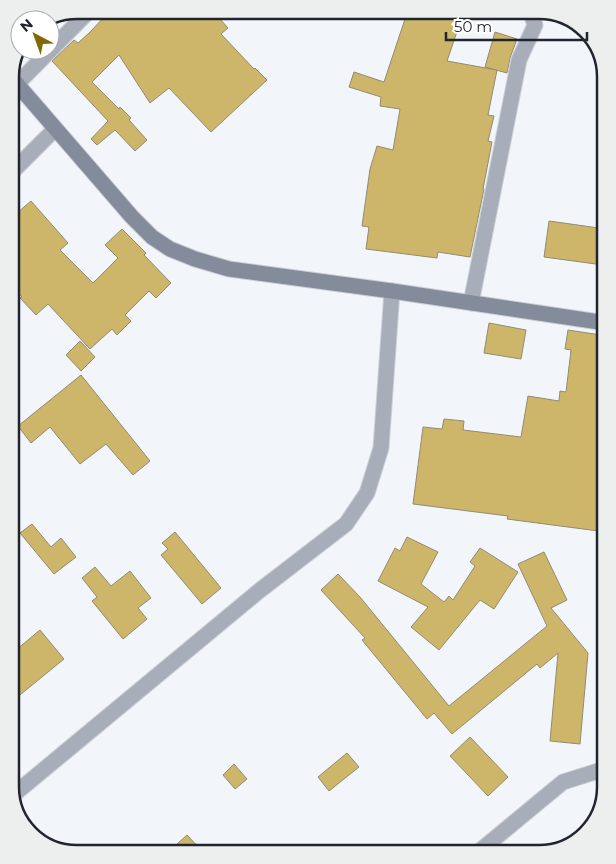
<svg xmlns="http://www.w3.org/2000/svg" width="616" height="864" viewBox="0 0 616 864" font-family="Montserrat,sans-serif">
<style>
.building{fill:#cdb66a;stroke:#938b71}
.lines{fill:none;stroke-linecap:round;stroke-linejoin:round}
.street-casing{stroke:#ccd0d5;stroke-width:17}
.secondary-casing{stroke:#ccd0d5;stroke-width:17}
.street{stroke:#a8aeb9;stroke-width:15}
.secondary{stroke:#848b9b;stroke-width:15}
.rim{fill:none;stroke:#21252f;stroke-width:2.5}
</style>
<rect width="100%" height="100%" fill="#f2f5fa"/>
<g class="building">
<path d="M111 10H192L198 17 206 10H212L228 28 221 34 254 69 255 68 267 80 211 132 169 88 150 103 119 55 92 82 119 109 120 107 131 118 129 120 147 140 135 151 115 130 97 145 91 139 108 121 52 61 74 40 78 43 89 33Z"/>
<path d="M408 10H450L463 14 447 61 497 70 488 115 494 116 488 141 492 142 483 189H484L470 257 438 252 437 258 366 249 369 227 362 226 370 169 377 146 393 150 400 109 380 106 381 97 349 87 354 72 384 82Z"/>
<path d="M495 32 517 39 510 58 507 73 485 67Z"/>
<path d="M31 201 68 243 60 250 93 283 118 258 105 245 122 229 146 253 144 255 171 283 156 298 149 291 125 315 131 321 117 335 112 329 90 349 48 304 36 315 20 298 22 297 10 284V219Z"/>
<path d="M549 221 606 229 603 265 544 257Z"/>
<path d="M489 323 526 330 521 359 484 353Z"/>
<path d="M568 330 601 335 598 355 606 357V532L507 519 508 516 413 504 423 427 442 429 444 419 464 421 463 430 521 437 528 396 559 401 560 391 566 392 571 350 565 349Z"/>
<path d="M80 341 95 357 81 371 66 355Z"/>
<path d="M81 375 150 461 133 475 106 444 80 464 50 427 31 443 18 426Z"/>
<path d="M32 524 51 547 61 538 76 557 54 574 20 533Z"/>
<path d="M175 532 221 588 202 604 161 555 168 549 162 543Z"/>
<path d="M407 537 438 552 421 584 444 602 449 596 453 600 475 566 470 562 480 548 518 572 494 609 480 600 439 650 411 627 428 607 378 581 395 548 400 551Z"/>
<path d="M544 552 567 600 551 608 588 653 580 744 550 741 558 653 540 668 537 664 452 734 434 713 427 719 362 640 365 638 321 590 338 574 360 597 449 706 547 626 518 564Z"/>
<path d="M95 567 111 586 130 571 151 598 138 608 147 619 123 639 92 601 97 597 82 578Z"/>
<path d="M40 630 64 659 10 703V655Z"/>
<path d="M470 737 508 777 488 796 450 756Z"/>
<path d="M347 753 359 767 329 791 318 777Z"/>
<path d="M234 764 247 779 235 789 223 775Z"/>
<path d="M187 835 205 854H166Z"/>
</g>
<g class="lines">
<g class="street-casing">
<g id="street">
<path d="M17 84 90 10"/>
<path d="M10 174 55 129"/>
<path d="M471 303 519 60 535 25 530 10"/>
<path d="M12 796 259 591 346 524 367 493 381 448 392 291"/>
<path d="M476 854 563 782 598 771 606 772"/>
</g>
</g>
<g class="secondary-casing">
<path id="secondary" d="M10 76 132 217 152 237 170 249 195 259 229 269 392 291 606 323"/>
</g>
<use href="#street" class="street"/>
<use href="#secondary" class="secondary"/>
</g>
<path d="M0 0H616V864H0ZM77 19H539A58 58 0 0 1 597 77V787A58 58 0 0 1 539 845H77A58 58 0 0 1 19 787V77A58 58 0 0 1 77 19Z" fill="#edeeee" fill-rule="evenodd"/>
<path class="rim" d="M77 19H539A58 58 0 0 1 597 77V787A58 58 0 0 1 539 845H77A58 58 0 0 1 19 787V77A58 58 0 0 1 77 19Z"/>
<g transform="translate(35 35) rotate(319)"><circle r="24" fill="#ffffff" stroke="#a6a8ac"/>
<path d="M0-4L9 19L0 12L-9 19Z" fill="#826902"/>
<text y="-8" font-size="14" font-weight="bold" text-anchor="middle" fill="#21252f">N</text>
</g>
<path d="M446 32v8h141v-8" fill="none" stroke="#21252f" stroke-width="2.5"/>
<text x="454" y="32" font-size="15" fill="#21252f" stroke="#ffffff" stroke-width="4" paint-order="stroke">50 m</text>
</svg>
